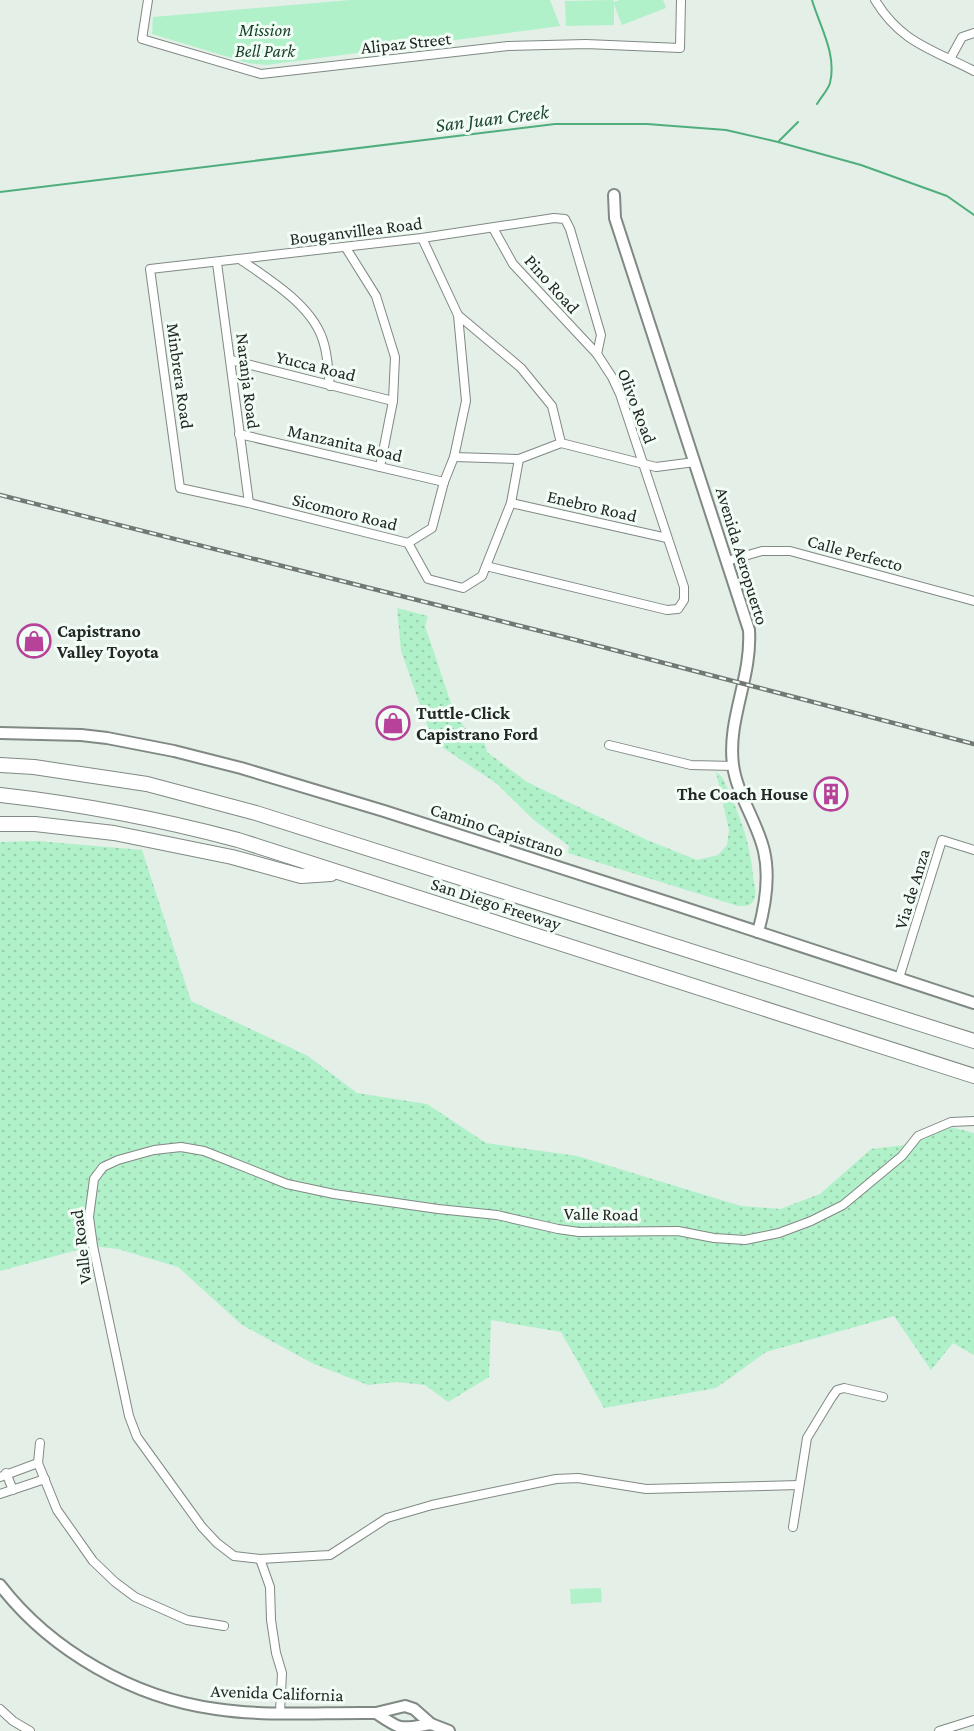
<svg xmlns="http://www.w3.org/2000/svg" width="974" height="1731" viewBox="0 0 974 1731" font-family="'Crimson Pro',serif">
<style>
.grass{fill:url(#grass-dots)}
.green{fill:#b0f1ca}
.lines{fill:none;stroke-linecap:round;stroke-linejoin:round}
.stream{stroke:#50ae7d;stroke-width:2}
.street-casing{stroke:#808983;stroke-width:10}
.secondary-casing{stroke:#808983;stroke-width:14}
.highway-casing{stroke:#808983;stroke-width:16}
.street{stroke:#fff;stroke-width:8}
.secondary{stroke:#fff;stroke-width:10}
.highway{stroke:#fff;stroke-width:14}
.rail-casing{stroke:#727975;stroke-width:4.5}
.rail{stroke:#f2fdf6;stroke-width:2;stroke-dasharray:7;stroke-linecap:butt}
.labels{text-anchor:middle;stroke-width:6;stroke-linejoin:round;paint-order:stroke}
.park-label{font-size:18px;font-style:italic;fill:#163e2a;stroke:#f2fdf6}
.street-label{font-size:18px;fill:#232725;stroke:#f2fdf6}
.poi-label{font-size:18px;font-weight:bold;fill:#232725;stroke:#f2fdf6;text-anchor:start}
.water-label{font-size:20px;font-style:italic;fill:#204833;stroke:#f2fdf6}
</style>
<defs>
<pattern id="grass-dots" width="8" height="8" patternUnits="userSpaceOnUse" patternTransform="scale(1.5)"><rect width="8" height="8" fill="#b0f1ca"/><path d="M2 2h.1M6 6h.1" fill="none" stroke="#97cfad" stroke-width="1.8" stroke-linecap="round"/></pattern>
</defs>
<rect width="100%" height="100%" fill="#e4efe8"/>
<g class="grass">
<path d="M397 608 428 616 425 626 454 712 465 728 485 744 487 752 527 782 647 840 697 860 718 855 727 845 729 830 716 772 722 777C738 811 750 839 753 876 754 883 757 893 754 900 750 907 745 906 738 906L568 853 569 846 535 821 496 783 436 743 430 733 401 651Z"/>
<path d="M38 841 142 850 191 1001 308 1056 357 1093 427 1104 486 1143 577 1156 741 1206 780 1209 820 1194 871 1149 905 1145 951 1127 974 1133V1355L953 1343 931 1370 894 1316 766 1352 716 1388 604 1408 561 1332 491 1320 489 1377 448 1402 425 1385 397 1382 368 1385 314 1364 242 1325 178 1267 118 1249 92 1246 0 1271V842Z"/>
</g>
<g class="green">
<path d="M350 0H550L560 26 266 65 248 63 152 34 153 17Z"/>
<path d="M613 0 614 2 620 0H663L666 8 622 25 614 4V25L566 26 565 1Z"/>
<path d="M601 1588 602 1602 571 1604 570 1589Z"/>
</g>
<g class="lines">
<g class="stream">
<path d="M812 0C820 27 837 54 830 83 828 90 821 97 817 104"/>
<path d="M779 141 798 122"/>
<path d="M0 192 555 124H647L726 130 778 142 861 165 947 196 974 215"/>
</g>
<g class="street-casing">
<g id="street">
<path d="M148 0 142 39 261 74 508 46 586 44 680 48 681 0"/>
<path d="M875 0C901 43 932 49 974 71"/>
<path d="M950 59 962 37 974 33"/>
<path d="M554 218 565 219 570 229 601 335 597 354 612 377 620 394 684 587V600L678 609 667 610 486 566 482 576 463 588 428 579 408 543 249 503 180 488 150 269 422 238Z"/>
<path d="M493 228 513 264 597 354"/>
<path d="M346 248 376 296 395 357 393 401 380 467"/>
<path d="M241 260C270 280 315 307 324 344 328 357 328 372 330 386"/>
<path d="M217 263 249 503"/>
<path d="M458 315 521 368 552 406 561 443 656 467 695 462"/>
<path d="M231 360 393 401"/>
<path d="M239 434 444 482"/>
<path d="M454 457 519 459 561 443"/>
<path d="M511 503 667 538"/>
<path d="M408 543 432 528 444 482 454 457 466 401 458 315 422 238"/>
<path d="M727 561 762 551H790L974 601"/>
<path d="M486 566 511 503 519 459"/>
<path d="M609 745 691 765 733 766"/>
<path d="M899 978 942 840 974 850"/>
<path d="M40 1443 38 1463 57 1510 93 1561 115 1582 135 1597 187 1620 224 1626"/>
<path d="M6 1473 13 1490"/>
<path d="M0 1477 38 1463"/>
<path d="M799 1485 646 1489 578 1478 556 1479 432 1505 387 1518 330 1555 260 1559 234 1556 217 1543 202 1527 137 1437 129 1416 93 1246 89 1217 94 1179 103 1167 118 1160 154 1150 181 1147 204 1151 287 1184 334 1194 438 1209 497 1215 558 1229 579 1232 678 1231 714 1238 745 1240 779 1233 811 1221 843 1205 902 1156 918 1136 951 1122 974 1121"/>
<path d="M0 1494 45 1479"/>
<path d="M793 1527 807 1438 832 1397 837 1390 844 1388 883 1397"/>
<path d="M260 1559 270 1587 271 1620 276 1653 282 1673 280 1712"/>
<path d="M0 1709 13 1721 30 1731"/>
<path d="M939 1731 974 1720"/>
</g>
</g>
<g class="secondary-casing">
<g id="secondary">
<path d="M614 195 615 218 749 630C752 678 727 719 733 765 737 795 757 821 764 851 770 877 765 907 758 932"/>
<path d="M0 733 81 735 107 738 174 751 241 768 384 811 679 906 974 1003"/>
<path d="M0 1585C51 1651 134 1698 216 1709 269 1717 323 1712 376 1713"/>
<path d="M405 1706 414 1709 431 1724C400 1729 402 1731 376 1713Z"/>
<path d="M431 1724 449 1731"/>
</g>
</g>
<g class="highway-casing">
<g id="highway">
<path d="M0 765 34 767 147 784 256 813 974 1041"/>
<path d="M0 795C81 804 159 819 238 840L974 1076"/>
<path d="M0 824H35L114 833 232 857 301 876 331 874"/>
</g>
</g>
<use href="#street" class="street"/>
<use href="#secondary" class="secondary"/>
<use href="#highway" class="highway"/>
<g class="rail-casing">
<path id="rail" d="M0 495 572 639 974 744"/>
</g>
<use href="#rail" class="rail"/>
</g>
<defs>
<g id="shop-ring" transform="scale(1.725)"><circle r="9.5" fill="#f2fdf6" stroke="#b6429a" stroke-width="1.5"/><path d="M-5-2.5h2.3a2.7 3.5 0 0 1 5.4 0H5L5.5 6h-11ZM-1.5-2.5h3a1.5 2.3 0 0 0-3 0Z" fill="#b6429a"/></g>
<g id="building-ring" transform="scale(1.725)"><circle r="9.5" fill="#f2fdf6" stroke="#b6429a" stroke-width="1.5"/><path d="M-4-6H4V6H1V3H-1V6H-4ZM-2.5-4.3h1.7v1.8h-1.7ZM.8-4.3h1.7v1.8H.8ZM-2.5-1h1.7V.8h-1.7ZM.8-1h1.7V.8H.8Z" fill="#b6429a"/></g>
</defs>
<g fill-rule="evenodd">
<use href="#shop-ring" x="34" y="641"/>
<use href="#shop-ring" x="393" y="723"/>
<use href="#building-ring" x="831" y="794"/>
</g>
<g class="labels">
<g class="park-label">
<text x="265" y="36">Mission<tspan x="265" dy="21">Bell Park</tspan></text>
</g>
<g class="street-label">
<text transform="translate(406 43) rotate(-6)" y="6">Alipaz Street</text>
<text transform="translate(356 231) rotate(-7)" y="6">Bouganvillea Road</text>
<text transform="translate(552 284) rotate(48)" y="6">Pino Road</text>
<text transform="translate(316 366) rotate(14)" y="6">Yucca Road</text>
<text transform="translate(180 376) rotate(82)" y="6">Minbrera Road</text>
<text transform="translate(248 381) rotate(83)" y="6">Naranja Road</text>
<text transform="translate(637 406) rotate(69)" y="6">Olivo Road</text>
<text transform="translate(345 443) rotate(13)" y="6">Manzanita Road</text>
<text transform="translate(592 506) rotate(13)" y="6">Enebro Road</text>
<text transform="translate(345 512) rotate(14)" y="6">Sicomoro Road</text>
<text transform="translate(855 553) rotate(15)" y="6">Calle Perfecto</text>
<text transform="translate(742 556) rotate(73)" y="6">Avenida Aeropuerto</text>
<text transform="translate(497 830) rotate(18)" y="6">Camino Capistrano</text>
<text transform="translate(912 889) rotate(-73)" y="6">Via de Anza</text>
<text transform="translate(496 904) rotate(18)" y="6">San Diego Freeway</text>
<text transform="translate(601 1214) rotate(1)" y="6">Valle Road</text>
<text transform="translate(81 1247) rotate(-97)" y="6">Valle Road</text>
<text transform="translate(277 1693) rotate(2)" y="6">Avenida California</text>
</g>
<g class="poi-label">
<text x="57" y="637">Capistrano<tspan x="57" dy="21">Valley Toyota</tspan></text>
<text x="416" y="719">Tuttle-Click<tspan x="416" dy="21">Capistrano Ford</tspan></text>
<text x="808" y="800" text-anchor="end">The Coach House</text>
</g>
<g class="water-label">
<text transform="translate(492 118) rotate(-7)" y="7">San Juan Creek</text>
</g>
</g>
</svg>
